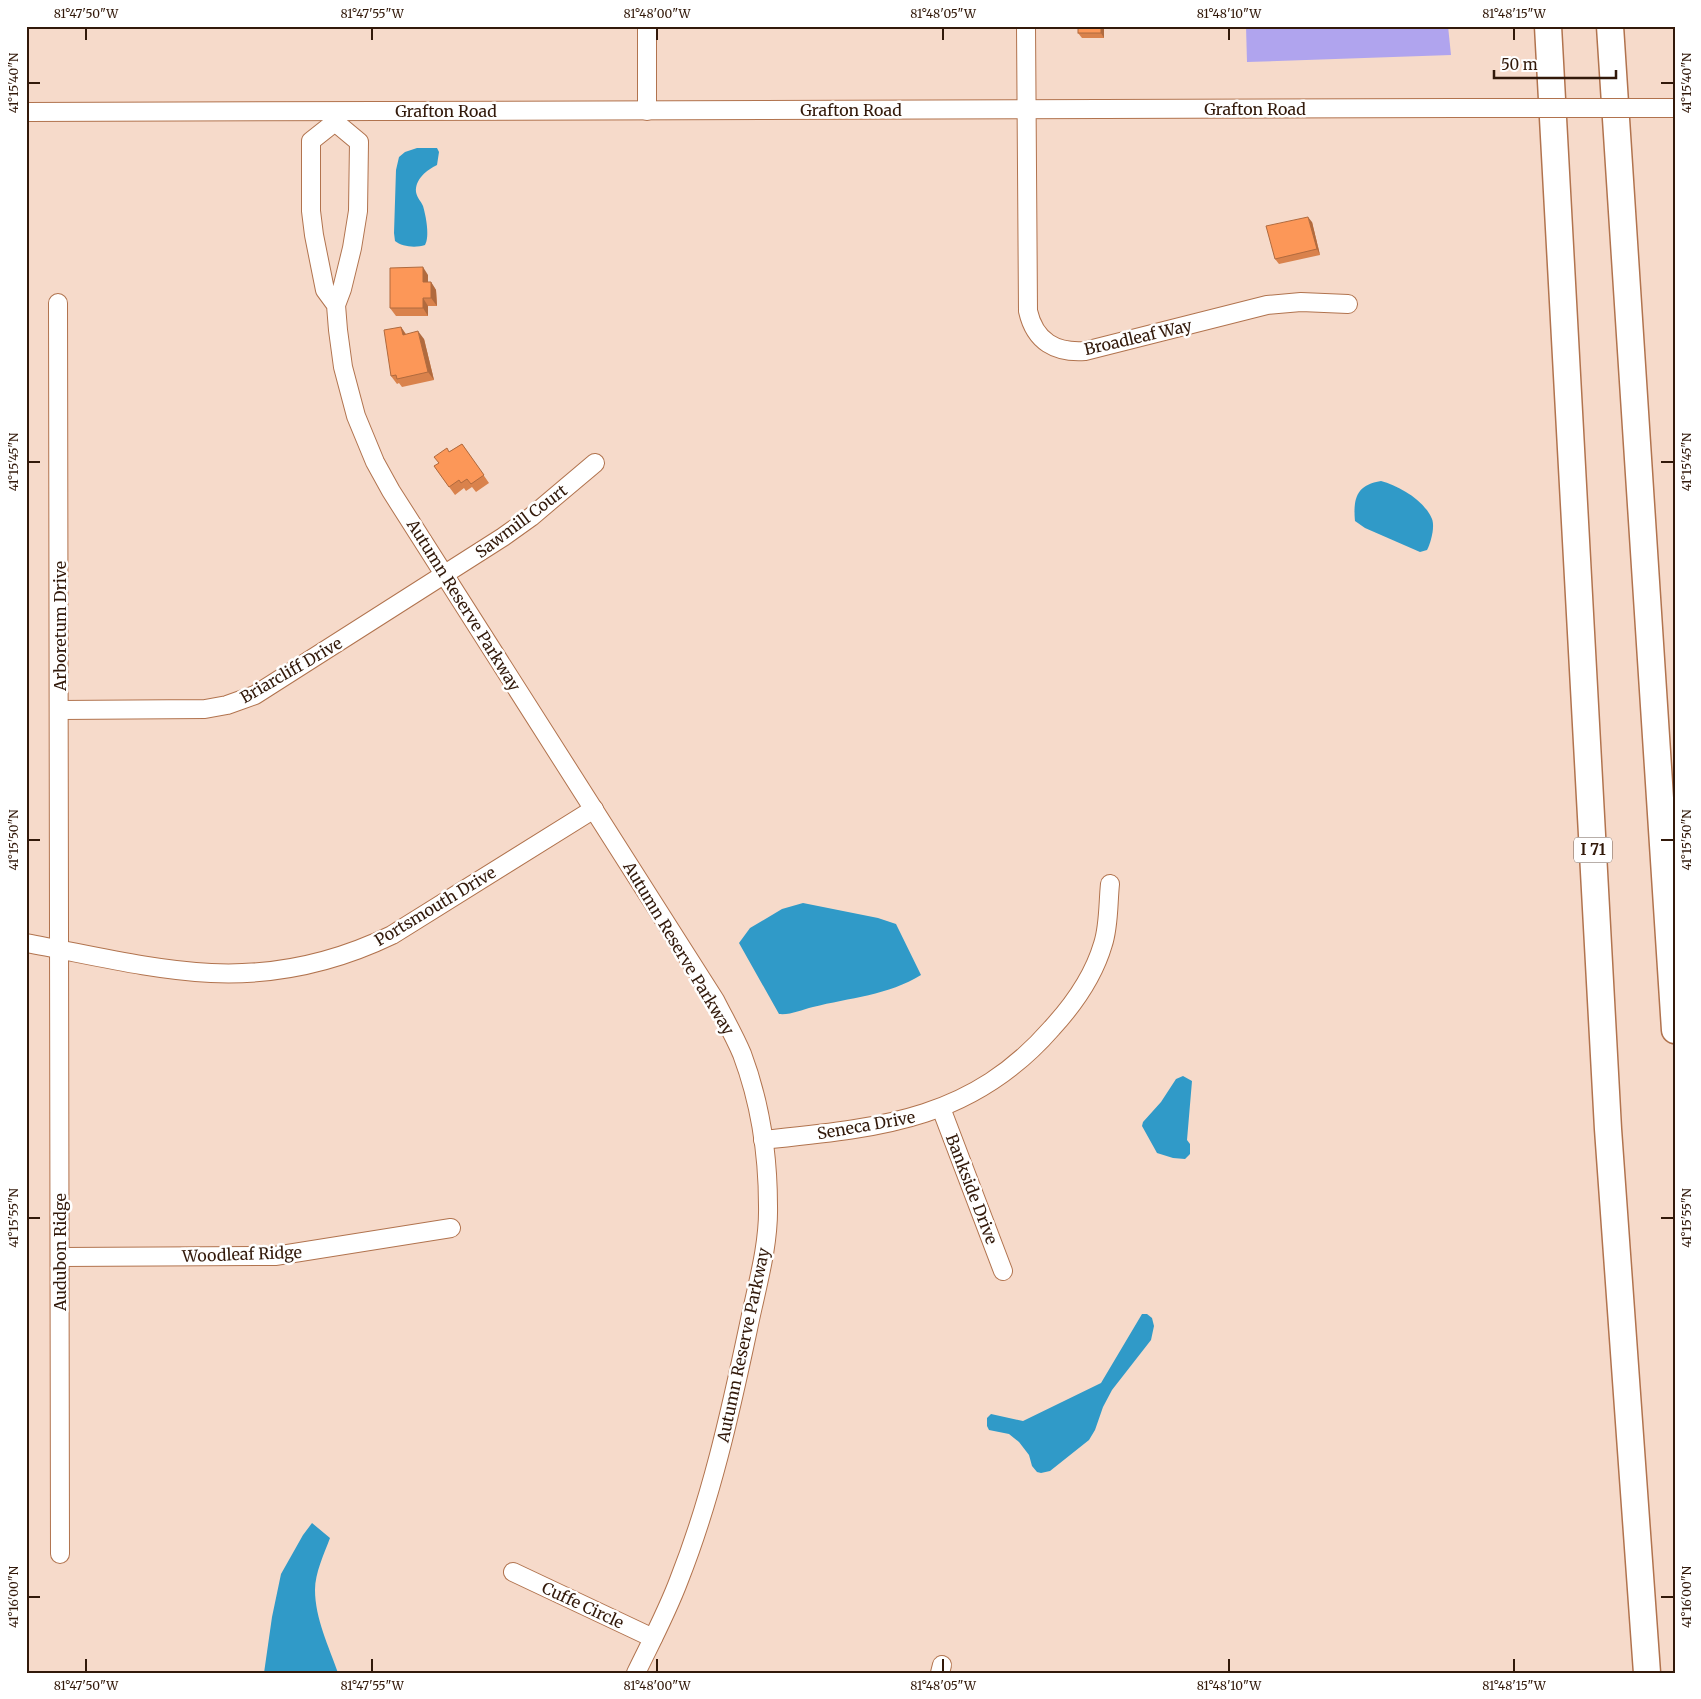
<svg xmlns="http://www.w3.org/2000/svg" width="1701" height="1699" viewBox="0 0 1701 1699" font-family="Merriweather,serif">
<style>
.green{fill:#b0a4ee}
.water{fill:#309ac8}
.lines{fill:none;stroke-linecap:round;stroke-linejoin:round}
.minor-casing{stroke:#b1734e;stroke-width:20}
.highway-casing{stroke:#b1734e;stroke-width:29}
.minor{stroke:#fff;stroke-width:18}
.highway{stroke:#fff;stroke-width:26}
.minor-bridge-casing{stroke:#b1734e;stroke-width:20;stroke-linecap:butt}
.minor-bridge{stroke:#fff;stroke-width:18}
.wall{fill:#d9824c}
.shaded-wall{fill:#b06a3e}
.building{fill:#fc9758;stroke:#b06a3e}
.ticks{fill:none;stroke:#32190a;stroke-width:2}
.labels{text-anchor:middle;stroke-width:5;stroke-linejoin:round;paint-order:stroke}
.shield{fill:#fff;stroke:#705e54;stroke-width:1}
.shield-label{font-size:15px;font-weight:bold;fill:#32190a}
.street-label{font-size:16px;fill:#32190a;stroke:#fff}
.neatline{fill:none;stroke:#32190a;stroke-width:2}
.ticks-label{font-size:12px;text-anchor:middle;fill:#32190a}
</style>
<rect width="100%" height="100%" fill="#f6daca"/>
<path class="green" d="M1246 26H1448L1451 55 1247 62Z"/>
<g class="water">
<path d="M417 148H437L439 152 437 165C427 170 415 179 416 192 417 198 421 201 423 206 426 216 430 237 425 245 416 248 402 247 395 241L394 233 396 170 399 157 405 152Z"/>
<path d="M1381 481C1399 486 1424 500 1432 519 1435 527 1431 542 1427 550L1420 552 1365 528 1355 521C1353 499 1356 485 1381 481Z"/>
<path d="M803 903 878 918 896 924 921 975C889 995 849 998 813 1007 801 1010 791 1015 779 1014L739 943 750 928 782 909Z"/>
<path d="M1183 1076 1192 1081 1187 1140 1190 1144V1154L1185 1159 1173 1158 1157 1153 1142 1126 1143 1122 1161 1102 1176 1079Z"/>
<path d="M1142 1314H1147L1152 1318 1154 1326 1151 1340 1112 1390 1103 1407 1095 1430 1089 1440 1050 1471 1041 1473 1037 1472 1032 1466 1029 1455 1019 1442 1009 1434 989 1430 987 1426V1418L991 1414 1023 1421 1101 1383Z"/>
<path d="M312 1523 330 1538C324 1554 315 1573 315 1590 315 1618 329 1647 338 1673H264L272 1617 281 1574 303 1535Z"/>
</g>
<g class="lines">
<g class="minor-casing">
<g id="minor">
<path d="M647 26V111"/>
<path d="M1026 26 1028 311C1035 342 1056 353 1085 351L1267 305 1301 302 1348 304"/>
<path d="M26 112 1456 108"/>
<path d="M58 303 60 1554"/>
<path d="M336 305 325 290 314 235 311 211V141L335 122 359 142 358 211 352 248 342 289 336 305 338 330 343 367 356 416 375 462 391 491 715 1000C724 1018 734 1035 742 1054 760 1102 768 1155 768 1206 769 1247 756 1289 748 1329 730 1414 711 1499 679 1580 667 1612 651 1642 636 1673"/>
<path d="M60 710 205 709 227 705 255 695 503 537 531 517 595 463"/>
<path d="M26 943C87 954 150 970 211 973 274 976 336 962 392 935L594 809"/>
<path d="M941 1108 1003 1271"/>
<path d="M763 1140C878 1128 971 1121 1052 1028 1074 1004 1094 975 1103 944 1109 926 1108 903 1110 884"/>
<path d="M60 1257 275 1256 451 1228"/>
<path d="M513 1572 653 1638"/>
<path d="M940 1673 942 1665"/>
</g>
</g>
<g class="highway-casing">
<g id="highway">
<path d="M1548 26 1608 1129 1647 1673"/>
<path d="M1610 26 1675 1030"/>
</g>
</g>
<use href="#minor" class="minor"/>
<use href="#highway" class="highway"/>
<g class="minor-bridge-casing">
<path id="minor-bridge" d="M1456 108H1675"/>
</g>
<use href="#minor-bridge" class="minor-bridge"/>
</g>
<g class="wall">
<path d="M1104 26V38H1082L1078 33Z"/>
<path d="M1312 222 1320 255 1279 264 1275 259Z"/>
<path d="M428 275V282H431L436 290 437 306H428V316H396L390 308Z"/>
<path d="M401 327 406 334 424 339 434 380 402 387 399 383 397 384 391 376Z"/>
<path d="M462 444 489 483 476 492 472 487 466 491 464 488 455 495 434 466 439 463 449 452Z"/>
</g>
<g class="shaded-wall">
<path d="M1101 26H1104V38L1101 33Z"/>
<path d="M1308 217 1312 222 1320 255 1317 249Z"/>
<path d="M423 267 428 275V290L423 282Z"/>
<path d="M431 282 436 290 437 306 431 298Z"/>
<path d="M423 298 428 306V316L423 308Z"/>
<path d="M401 327 406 335H403Z"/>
<path d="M418 331 424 339 434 380 428 372Z"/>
</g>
<g class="building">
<rect x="1078" y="26" width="23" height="7"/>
<path d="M1308 217 1317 249 1275 259 1266 226Z"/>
<path d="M423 267V282H431V298H423V308H390V268Z"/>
<path d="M401 327 403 335 418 331 428 372 397 379 396 375 391 376 384 330Z"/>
<path d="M462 444 484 475 471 484 467 479 461 483 459 480 449 487 434 466 439 463 434 457 447 448 449 452Z"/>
</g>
<path class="ticks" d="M86 28V40M372 28V40M657 28V40M943 28V40M1229 28V40M1514 28V40M28 83H40M1661 83H1674M28 462H40M1661 462H1674M28 840H40M1661 840H1674M28 1218H40M1661 1218H1674M28 1597H40M1661 1597H1674M86 1659V1672M372 1659V1672M657 1659V1672M943 1659V1672M1229 1659V1672M1514 1659V1672"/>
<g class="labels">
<rect class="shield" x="1574" y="837.5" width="38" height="25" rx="4"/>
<g class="shield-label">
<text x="1593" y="855">I 71</text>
</g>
<g class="street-label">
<text x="1255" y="115">Grafton Road</text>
<text x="851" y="116">Grafton Road</text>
<text x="446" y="117">Grafton Road</text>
<text transform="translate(1138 337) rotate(-13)" y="6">Broadleaf Way</text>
<text transform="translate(521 521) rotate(-37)" y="6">Sawmill Court</text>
<text transform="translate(464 605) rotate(58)" y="6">Autumn Reserve Parkway</text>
<text transform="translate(60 626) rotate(-90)" y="6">Arboretum Drive</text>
<text transform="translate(291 670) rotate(-30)" y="6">Briarcliff Drive</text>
<text transform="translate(435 906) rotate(-31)" y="6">Portsmouth Drive</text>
<text transform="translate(679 948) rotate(59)" y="6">Autumn Reserve Parkway</text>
<text transform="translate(866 1125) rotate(-10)" y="6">Seneca Drive</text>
<text transform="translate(972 1189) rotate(69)" y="6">Bankside Drive</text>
<text transform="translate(60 1252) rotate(-90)" y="6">Audubon Ridge</text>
<text transform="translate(242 1254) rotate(-2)" y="6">Woodleaf Ridge</text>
<text transform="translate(743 1345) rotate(-78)" y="6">Autumn Reserve Parkway</text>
<text transform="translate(583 1605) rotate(25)" y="6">Cuffe Circle</text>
</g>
</g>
<rect width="1701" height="1699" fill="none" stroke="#ffffff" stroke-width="55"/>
<path d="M1494 70v8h122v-8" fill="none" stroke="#32190a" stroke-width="2.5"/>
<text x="1501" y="70" font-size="15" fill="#32190a" stroke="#ffffff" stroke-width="4" paint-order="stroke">50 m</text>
<rect x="28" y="28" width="1646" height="1644" class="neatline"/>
<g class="ticks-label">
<text x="86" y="18">81°47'50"W</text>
<text x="372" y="18">81°47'55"W</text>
<text x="657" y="18">81°48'00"W</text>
<text x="943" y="18">81°48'05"W</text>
<text x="1229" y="18">81°48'10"W</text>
<text x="1514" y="18">81°48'15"W</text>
<text transform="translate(1687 83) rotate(-90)" y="4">41°15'40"N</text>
<text transform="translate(14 83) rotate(-90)" y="4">41°15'40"N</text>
<text transform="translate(1687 462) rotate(-90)" y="4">41°15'45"N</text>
<text transform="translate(14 462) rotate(-90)" y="4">41°15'45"N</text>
<text transform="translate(1687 840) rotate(-90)" y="4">41°15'50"N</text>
<text transform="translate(14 840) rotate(-90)" y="4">41°15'50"N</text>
<text transform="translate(1687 1218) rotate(-90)" y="4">41°15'55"N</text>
<text transform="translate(14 1218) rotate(-90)" y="4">41°15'55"N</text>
<text transform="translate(14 1597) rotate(-90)" y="4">41°16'00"N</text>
<text transform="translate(1687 1597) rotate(-90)" y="4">41°16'00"N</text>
<text x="86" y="1690">81°47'50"W</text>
<text x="372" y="1690">81°47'55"W</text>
<text x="657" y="1690">81°48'00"W</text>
<text x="943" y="1690">81°48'05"W</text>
<text x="1229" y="1690">81°48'10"W</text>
<text x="1514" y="1690">81°48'15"W</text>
</g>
</svg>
